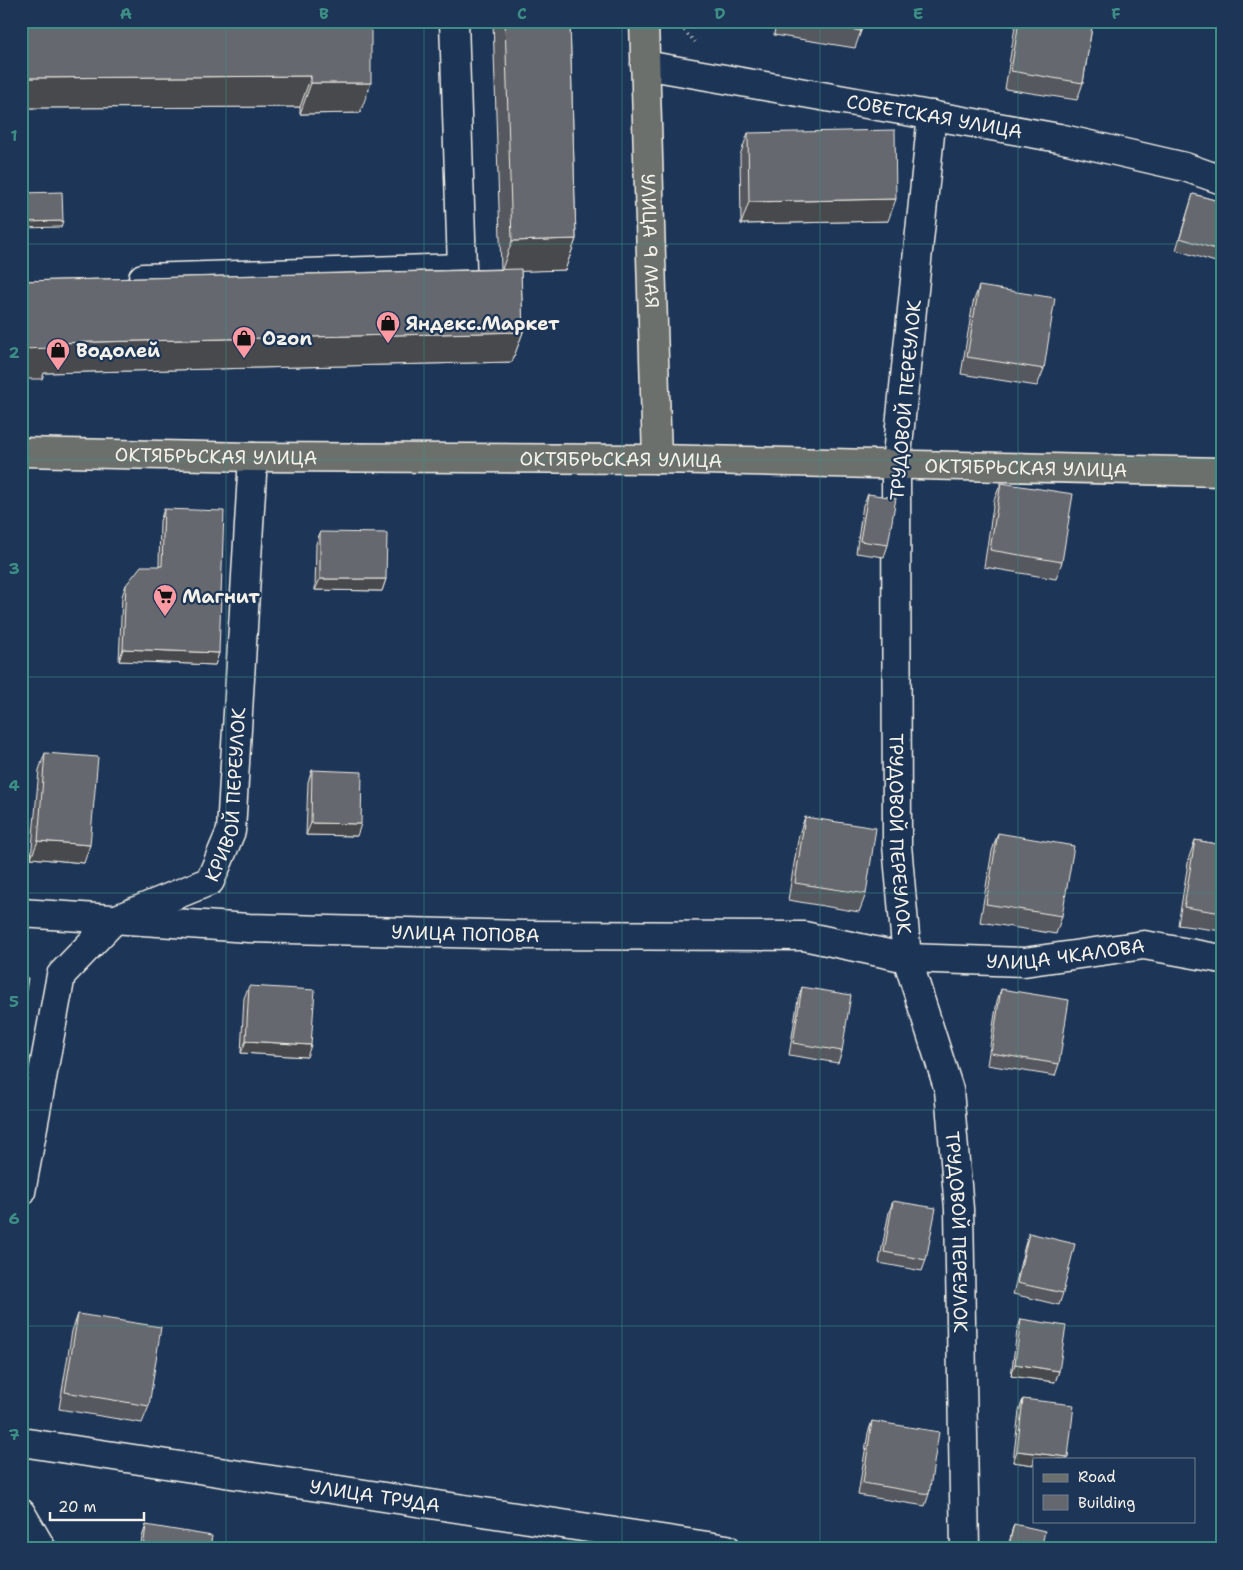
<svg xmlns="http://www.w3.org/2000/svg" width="1243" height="1570" viewBox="0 0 1243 1570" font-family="'Shantell Sans',sans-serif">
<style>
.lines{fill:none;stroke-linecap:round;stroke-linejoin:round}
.minor-casing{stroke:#f4f1e8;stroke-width:31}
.major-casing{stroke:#f4f1e8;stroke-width:31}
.path{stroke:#f4f1e8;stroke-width:3;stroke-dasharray:1 4;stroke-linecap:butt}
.minor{stroke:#1d3557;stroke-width:28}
.major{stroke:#6c706d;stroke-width:28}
.wall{fill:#57595f;stroke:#f4f1e8}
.shaded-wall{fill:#47484d;stroke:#f4f1e8}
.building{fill:#65676e;stroke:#f4f1e8}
.grid{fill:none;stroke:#3d8f86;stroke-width:1;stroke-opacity:0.55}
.labels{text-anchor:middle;stroke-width:4.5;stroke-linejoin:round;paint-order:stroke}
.street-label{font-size:19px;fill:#f4f1e8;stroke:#1d3557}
.poi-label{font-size:19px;font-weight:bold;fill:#f4f1e8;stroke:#1d3557;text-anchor:start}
.neatline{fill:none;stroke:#3d8f86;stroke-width:2}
.grid-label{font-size:16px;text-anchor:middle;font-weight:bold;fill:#3d8f86}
</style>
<rect width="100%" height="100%" fill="#1d3557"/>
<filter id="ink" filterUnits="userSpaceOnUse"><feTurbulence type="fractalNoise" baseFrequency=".02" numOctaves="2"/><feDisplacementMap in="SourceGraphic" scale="10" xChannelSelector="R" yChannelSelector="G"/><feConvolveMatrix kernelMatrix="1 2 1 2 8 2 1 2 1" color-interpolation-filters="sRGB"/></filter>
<g filter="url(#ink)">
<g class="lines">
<g class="minor-casing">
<g id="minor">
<path id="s1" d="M645 65 1059 138 1185 167 1222 180"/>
<path id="s2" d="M932 115 896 465 897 845 907 958 949 1090 959 1209 965 1549"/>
<path d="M143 278 462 268 454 21"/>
<path id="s3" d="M21 913 249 928 524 935 804 936 907 958 1024 962 1144 945 1222 959"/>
<path id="s4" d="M21 1192 61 975 114 920 210 881 231 831 253 457"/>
<path id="s5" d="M21 1442 727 1549"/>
<path d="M21 1513 42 1549"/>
</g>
</g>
<g class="major-casing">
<g id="major">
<path id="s6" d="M644 21 657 459"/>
<path id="s7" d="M21 452 253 457 657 459 1222 472"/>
</g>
</g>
<path class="path" d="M673 21 676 22 695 42"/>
<use href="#minor" class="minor"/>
<use href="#major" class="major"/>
</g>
<g class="wall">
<path d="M371 21 360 113 300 114V107L21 108Z"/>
<path d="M493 21H570L576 239 565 270 521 271 523 332 512 362 44 373 42 379 21 281 501 269Z"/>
<path d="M776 21H863L861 31 855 48 774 35Z"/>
<path d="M1016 21H1093L1083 83 1077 100 1005 89Z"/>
<path d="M748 133 888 221 741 224 740 155Z"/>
<path d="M1193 194 1222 202V264L1176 250Z"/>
<path d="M979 286 1044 369 1037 386 961 374 973 303Z"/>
<path d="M1001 483 1062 562 1056 579 984 567 994 500Z"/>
<path d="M868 494 888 545 884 557 856 553 863 505Z"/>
<path d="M164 509 219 653 215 665 119 661 122 596 126 585 159 566 160 521Z"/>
<path d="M320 532 386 579 382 591 315 590 316 544Z"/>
<path d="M45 753 84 863 31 858 39 770Z"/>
<path d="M312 770 357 836 306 835 308 782Z"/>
<path d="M805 817 866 894 859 912 788 900 799 834Z"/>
<path d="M998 833 1062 916 1056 934 980 922 992 851Z"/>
<path d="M1195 840 1222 845V931L1178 925 1189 857Z"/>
<path d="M249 986 307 1057 241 1053 244 998Z"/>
<path d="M802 987 842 1051 838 1063 789 1055 798 999Z"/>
<path d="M1001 989 1059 1064 1055 1076 987 1065 997 1001Z"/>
<path d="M893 1201 926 1260 922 1271 879 1263 889 1212Z"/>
<path d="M1029 1233 1063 1293 1059 1305 1013 1294 1025 1245Z"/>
<path d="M78 1314 149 1406 142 1423 59 1409 72 1331Z"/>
<path d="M1021 1319 1059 1371 1055 1382 1011 1376 1017 1331Z"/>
<path d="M1023 1399 1068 1457V1459H1034V1465L1013 1462 1019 1411Z"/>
<path d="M872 1421 929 1494 925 1506 858 1495 868 1433Z"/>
<path d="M1014 1524 1041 1549H1008L1012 1530Z"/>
<path d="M146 1525 210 1549H140L142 1537Z"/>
</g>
<g class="shaded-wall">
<path d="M311 76 300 107 21 108V78Z"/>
<path d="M311 83H371L360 113 300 114Z"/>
<path d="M896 199 888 221 741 224 749 202Z"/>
<path d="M63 221 61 227 21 228V222Z"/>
<path d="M576 239 565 270 501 272 512 241Z"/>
<path d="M523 332 512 362 44 373 42 379H21V349L53 343Z"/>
<path d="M320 579H386L382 591 315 590Z"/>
<path d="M123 649 219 653 215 665 119 661Z"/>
<path d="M311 823 361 824 357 836 306 835Z"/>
<path d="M38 841 90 845 84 863 31 858Z"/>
<path d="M246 1041 311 1045 307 1057 241 1053Z"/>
<path d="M1015 1364 1059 1371 1055 1382 1011 1376Z"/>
<path d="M1017 1451 1068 1457V1459H1034V1465L1013 1462Z"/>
</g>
<g class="building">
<path d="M21 21H371V83H311V76L21 78Z"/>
<path d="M505 21H570L576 239 512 241Z"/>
<path d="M800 21H863L861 31Z"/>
<path d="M1019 21H1093L1083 83 1011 71Z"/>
<path d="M895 130 896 199 749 202 748 133Z"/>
<path d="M62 192 63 221 21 222V193Z"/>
<path d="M1193 194 1222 202V251L1180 238Z"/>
<path d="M521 269 523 332 53 343V348L21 349V281Z"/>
<path d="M979 286 1055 298 1044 369 967 357Z"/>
<path d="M1001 483 1073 494 1062 562 990 550Z"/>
<path d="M868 494 896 498 888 545 860 541Z"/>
<path d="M164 509 224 511 219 653 123 649 126 585 141 566H162Z"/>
<path d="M320 532 387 533 386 579H320Z"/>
<path d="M45 753 98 757 90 845 38 841Z"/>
<path d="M312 770 362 772 361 824 311 823Z"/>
<path d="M805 817 876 828 866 894 795 883Z"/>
<path d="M998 833 1074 846 1062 916 986 904Z"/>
<path d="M1195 840 1222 845V913L1184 907Z"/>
<path d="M21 977 28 978 21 1023Z"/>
<path d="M249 986 315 990 311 1045 246 1041Z"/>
<path d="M802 987 851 995 842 1051 793 1043Z"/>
<path d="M1001 989 1069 1000 1059 1064 991 1053Z"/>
<path d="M893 1201 936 1208 926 1260 884 1252Z"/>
<path d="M1029 1233 1075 1244 1063 1293 1017 1283Z"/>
<path d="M78 1314 161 1327 149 1406 65 1392Z"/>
<path d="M1021 1319 1066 1326 1059 1371 1015 1364Z"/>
<path d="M1023 1399 1074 1405 1068 1457 1017 1451Z"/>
<path d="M872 1421 939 1432 929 1494 863 1483Z"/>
<path d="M1014 1524 1045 1531 1041 1549H1008Z"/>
<path d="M146 1525 212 1536 210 1549H143Z"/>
</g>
</g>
<path class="grid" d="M226 21V1549M424 21V1549M622 21V1549M820 21V1549M1018 21V1549M21 244H1222M21 460H1222M21 677H1222M21 893H1222M21 1110H1222M21 1326H1222"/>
<defs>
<g id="shop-pin" transform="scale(1.25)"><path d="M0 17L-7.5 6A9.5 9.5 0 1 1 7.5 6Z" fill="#ff9aa2" stroke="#1d3557"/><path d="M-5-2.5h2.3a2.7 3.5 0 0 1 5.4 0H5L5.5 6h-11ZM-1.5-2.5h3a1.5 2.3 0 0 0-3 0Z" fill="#111"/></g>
<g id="supermarket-pin" transform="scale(1.25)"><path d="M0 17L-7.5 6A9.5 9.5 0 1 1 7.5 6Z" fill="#ff9aa2" stroke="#1d3557"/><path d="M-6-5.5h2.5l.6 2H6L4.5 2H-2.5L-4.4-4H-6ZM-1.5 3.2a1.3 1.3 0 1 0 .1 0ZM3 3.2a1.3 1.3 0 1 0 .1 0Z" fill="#111"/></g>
</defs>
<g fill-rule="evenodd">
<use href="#shop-pin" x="388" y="323"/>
<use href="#shop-pin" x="244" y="338"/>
<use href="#shop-pin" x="58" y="350"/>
<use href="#supermarket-pin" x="165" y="596"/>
</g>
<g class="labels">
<g class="street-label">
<text dy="7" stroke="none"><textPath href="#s1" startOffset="294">СОВЕТСКАЯ УЛИЦА</textPath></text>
<text dy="7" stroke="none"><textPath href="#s6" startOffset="220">УЛИЦА 9 МАЯ</textPath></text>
<text transform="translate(905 400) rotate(-85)" y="7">ТРУДОВОЙ ПЕРЕУЛОК</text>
<text dy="7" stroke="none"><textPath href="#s7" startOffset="195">ОКТЯБРЬСКАЯ УЛИЦА</textPath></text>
<text dy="7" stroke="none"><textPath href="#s7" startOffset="600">ОКТЯБРЬСКАЯ УЛИЦА</textPath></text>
<text dy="7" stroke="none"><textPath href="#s7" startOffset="1005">ОКТЯБРЬСКАЯ УЛИЦА</textPath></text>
<text dy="7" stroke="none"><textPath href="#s4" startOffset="490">КРИВОЙ ПЕРЕУЛОК</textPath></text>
<text dy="7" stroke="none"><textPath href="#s2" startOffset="721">ТРУДОВОЙ ПЕРЕУЛОК</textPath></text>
<text dy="7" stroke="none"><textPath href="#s3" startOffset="445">УЛИЦА ПОПОВА</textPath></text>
<text dy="7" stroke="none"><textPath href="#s3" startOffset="1048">УЛИЦА ЧКАЛОВА</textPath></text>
<text dy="7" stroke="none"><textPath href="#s2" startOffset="1126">ТРУДОВОЙ ПЕРЕУЛОК</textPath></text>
<text dy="7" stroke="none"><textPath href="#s5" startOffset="358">УЛИЦА ТРУДА</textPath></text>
</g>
<g class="poi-label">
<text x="406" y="330">Яндекс.Маркет</text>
<text x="262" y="345">Ozon</text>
<text x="76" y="357">Водолей</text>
<text x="182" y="603">Магнит</text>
</g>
</g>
<rect width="1243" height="1570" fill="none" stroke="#1d3557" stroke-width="55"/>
<rect x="1033" y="1458" width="162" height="65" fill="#1d3557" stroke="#738091"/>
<rect x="1043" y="1474" width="25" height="8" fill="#6c706d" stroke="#738091"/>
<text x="1078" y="1482" font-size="15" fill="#f4f1e8">Road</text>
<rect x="1043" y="1495" width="25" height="15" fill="#65676e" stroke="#738091"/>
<text x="1078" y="1508" font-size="15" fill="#f4f1e8">Building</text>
<path d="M50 1512v8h94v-8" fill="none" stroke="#f4f1e8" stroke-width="2.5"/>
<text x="58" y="1512" font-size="15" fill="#f4f1e8" stroke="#1d3557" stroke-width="4" paint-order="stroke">20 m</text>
<rect x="28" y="28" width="1188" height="1514" class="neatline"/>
<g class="grid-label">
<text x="126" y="19">A</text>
<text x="324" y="19">B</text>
<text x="522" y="19">C</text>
<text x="720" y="19">D</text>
<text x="918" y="19">E</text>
<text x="1116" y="19">F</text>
<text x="14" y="141">1</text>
<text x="14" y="358">2</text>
<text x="14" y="574">3</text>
<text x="14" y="791">4</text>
<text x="14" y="1007">5</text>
<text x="14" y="1224">6</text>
<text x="14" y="1440">7</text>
</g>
</svg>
